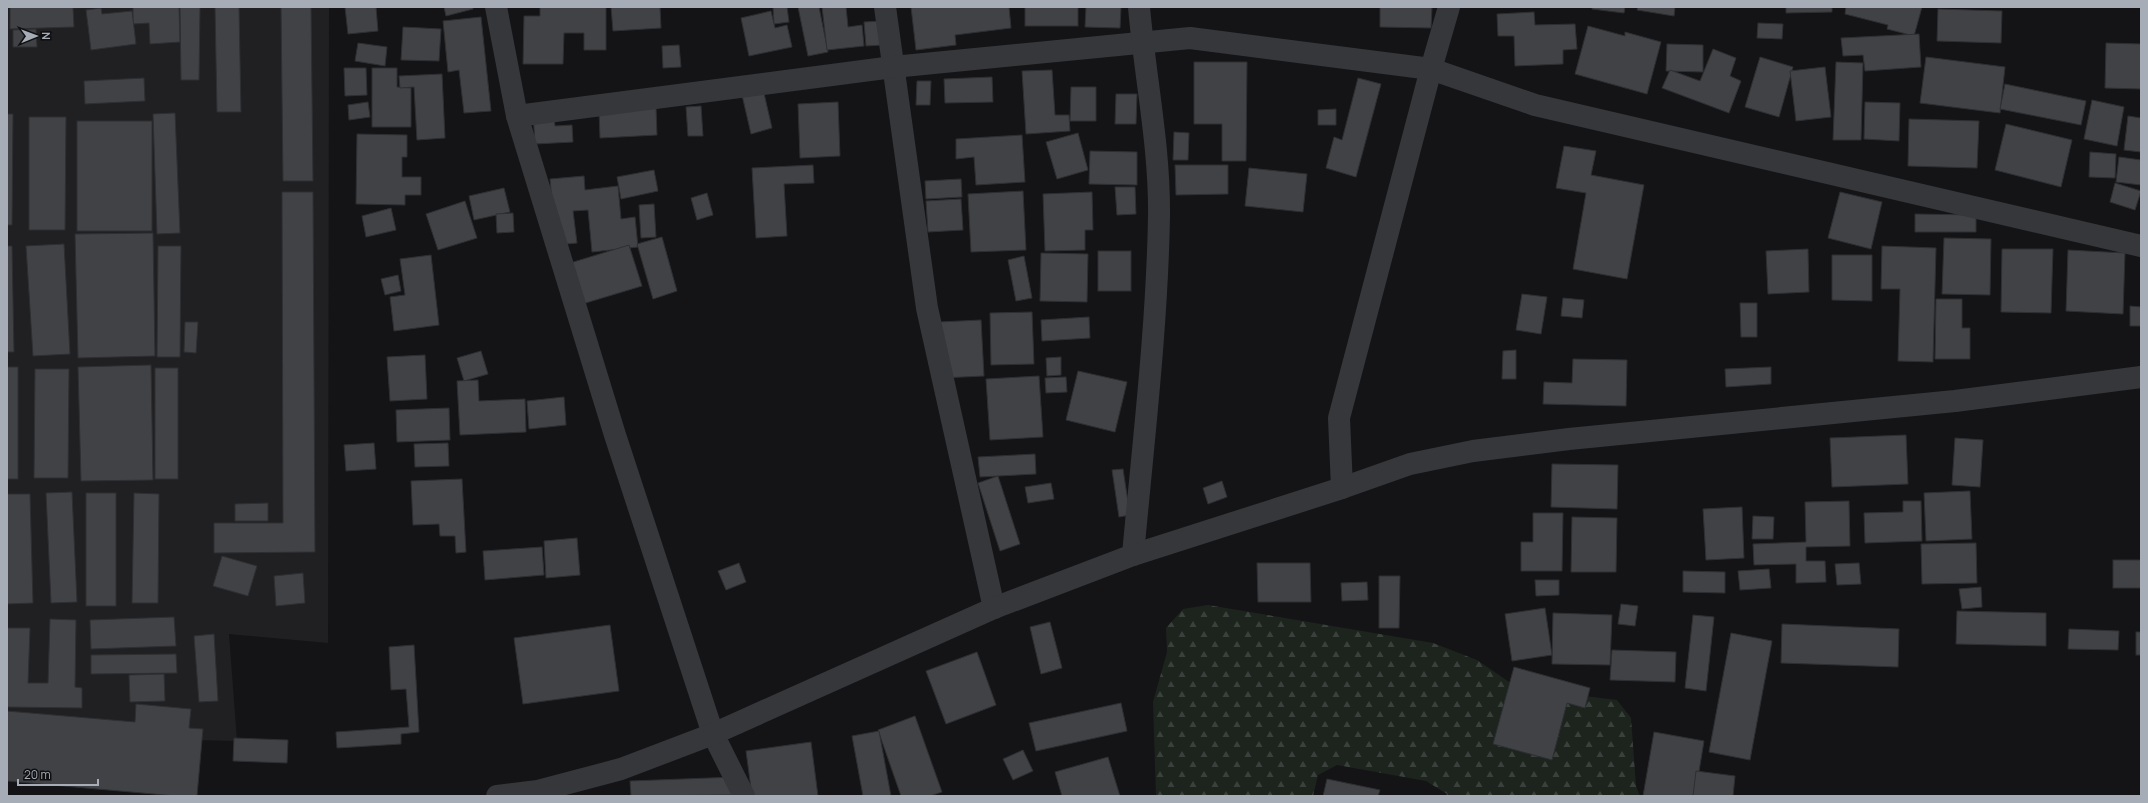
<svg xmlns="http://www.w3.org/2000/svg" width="2148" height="803" viewBox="0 0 2148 803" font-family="Manrope,sans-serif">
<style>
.built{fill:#202023}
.forest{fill:url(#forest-firs)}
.building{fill:#404246;stroke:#2e2f32}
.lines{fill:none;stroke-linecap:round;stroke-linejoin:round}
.minor{stroke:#35373b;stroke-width:22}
</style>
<defs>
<pattern id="forest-firs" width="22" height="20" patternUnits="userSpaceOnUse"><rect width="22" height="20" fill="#1c241d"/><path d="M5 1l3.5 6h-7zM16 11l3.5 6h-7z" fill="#3a413c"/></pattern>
</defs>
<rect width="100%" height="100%" fill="#141416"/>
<path class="built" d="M7 7H329L328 643 229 634 237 741 7 736Z"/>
<path class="forest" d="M1208 605 1433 643 1477 660 1518 688 1617 700 1631 718 1636 786 1640 796H1446L1447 794 1426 781 1337 765 1318 775 1313 796H1156L1153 702 1167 652 1166 628 1183 609Z"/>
<g class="building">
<path d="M10 7H92L73 8 74 27 10 29Z"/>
<path d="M133 7H179L180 42 150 44 149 23 133 24Z"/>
<path d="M180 7H200L199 80H181Z"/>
<path d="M215 7H239L241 112H217Z"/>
<path d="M281 7H311L313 181H283Z"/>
<path d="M345 7H376L378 31 348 34Z"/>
<path d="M444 7H473V9L446 16Z"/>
<path d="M540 7H606V50H584V33H564L563 64H523L524 16H540Z"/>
<path d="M611 7H660L661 28 613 31Z"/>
<path d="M773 7H787L789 22 774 24Z"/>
<path d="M798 7H819L828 52 808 56Z"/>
<path d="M822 7H846L848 27 862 25 864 46 827 50Z"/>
<path d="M911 7H1009L1011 28 955 35 956 45 916 50Z"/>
<rect x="1025" y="7" width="53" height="19"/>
<path d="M1086 7H1121L1120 28 1085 27Z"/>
<path d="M1380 7H1432L1431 28 1380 27Z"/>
<path d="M1592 7H1625L1624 13 1592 9Z"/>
<path d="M1638 7H1675L1674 16 1637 10Z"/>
<path d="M1786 7H1832V12L1786 13Z"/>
<path d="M1846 7H1922L1914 36 1887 29 1888 25 1845 14Z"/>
<path d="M101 8 102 14 132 11 136 44 91 50 86 10Z"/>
<path d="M1938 9 2002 11 2001 43 1937 41Z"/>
<path d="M771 11 775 28 787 25 792 47 749 56 741 18Z"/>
<path d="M1534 12 1535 25 1575 24 1577 49 1563 50V64L1515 66 1514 36H1498L1497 14Z"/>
<path d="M481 17 491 111 464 113 459 70 448 72 443 21Z"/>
<path d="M881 21 882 45 866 46 864 22Z"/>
<path d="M1758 23 1783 24 1782 39 1757 38Z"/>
<path d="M1588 26 1625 36V32L1661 42 1647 94 1575 74Z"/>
<path d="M403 27 441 29 439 61 401 60Z"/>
<path d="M36 29 37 47H13V30Z"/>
<path d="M1919 34 1921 67 1865 71 1863 55 1843 56 1841 38Z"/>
<path d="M358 43 387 47 385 66 355 61Z"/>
<path d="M2106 43 2141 44V89L2105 88Z"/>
<path d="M1667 44 1703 45V72L1666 71Z"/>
<path d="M679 45 681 67 663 68 662 46Z"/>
<path d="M1713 49 1736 58 1730 76 1741 81 1729 113 1662 88 1670 70 1700 81Z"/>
<path d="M1760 57 1793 67 1779 117 1745 107Z"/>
<path d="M1926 57 2005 67 2000 113 1920 103Z"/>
<path d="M1194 62H1247L1246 161H1222V124H1194Z"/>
<path d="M1836 62 1863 63 1861 140H1833Z"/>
<path d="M1825 67 1831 117 1796 121 1790 71Z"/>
<path d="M344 68H366L367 95 345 96Z"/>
<path d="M372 68H397V87L411 88V127H372Z"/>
<path d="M1052 70 1055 115H1069L1070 131 1026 134 1022 71Z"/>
<path d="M442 74 445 138 417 140 414 87 400 88 399 76Z"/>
<path d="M992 77 993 102 945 103 944 79Z"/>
<path d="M144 78 145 101 85 104 84 81Z"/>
<path d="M1358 78 1381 84 1356 177 1326 168 1334 137 1342 140Z"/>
<path d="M917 81H931L930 105H916Z"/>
<path d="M2005 84 2086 101 2081 125 2000 109Z"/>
<path d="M1071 87H1096V121H1070Z"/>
<path d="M763 89 772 128 751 134 742 95Z"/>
<path d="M1116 94H1137L1136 124H1115Z"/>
<path d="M2092 100 2124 107 2117 146 2084 139Z"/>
<path d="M368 102 370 117 349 120 348 105Z"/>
<path d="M838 102 840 156 800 158 798 104Z"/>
<path d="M1865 102 1900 103 1899 141 1864 139Z"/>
<path d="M701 106 703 136H688L686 107Z"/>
<path d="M656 108 657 135 600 138 599 111Z"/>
<path d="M1336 109V125H1318V110Z"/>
<path d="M553 110 555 126 572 125 573 142 535 144 533 111Z"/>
<path d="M175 113 180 233 157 234 153 114Z"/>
<path d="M7 114H13L12 225H7Z"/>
<path d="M2128 116 2141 118V152L2124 150Z"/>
<path d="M29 117H66L65 230H29Z"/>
<path d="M1909 119 1979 121 1977 168 1908 166Z"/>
<rect x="77" y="121" width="75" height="110"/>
<path d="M2006 124 2072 140 2061 187 1995 170Z"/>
<path d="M1174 132 1189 133 1188 160H1173Z"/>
<path d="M1078 133 1088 170 1057 179 1046 142Z"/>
<path d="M357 134 407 135V157H402V177H421V195H405V205L356 204Z"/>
<path d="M1022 135 1025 182 976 185 974 157 956 159V139Z"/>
<path d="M1564 146 1596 151 1591 175 1644 185 1627 279 1573 269 1586 193 1556 188Z"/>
<path d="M1090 151 1137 152V185L1089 184Z"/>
<path d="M2090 152 2116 154 2115 178 2089 177Z"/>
<path d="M2119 157 2141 160V185L2116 182Z"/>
<path d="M813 165 814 183 784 184 787 236 756 238 752 168Z"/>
<path d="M1175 165H1228V194L1176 195Z"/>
<path d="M1249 168 1307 174 1303 212 1245 206Z"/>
<path d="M654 170 658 191 621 199 617 177Z"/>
<path d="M584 176 585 190 618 186 621 219 635 217 638 247 592 252 588 210 573 211 577 243 556 245 550 179Z"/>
<path d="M961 179 962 197 926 199 925 181Z"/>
<path d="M2115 183 2141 191 2135 210 2110 202Z"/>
<path d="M1115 187H1135L1136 214 1117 215Z"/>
<path d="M504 188 510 212 474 220 469 196Z"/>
<path d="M1023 191 1026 250 971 252 968 194Z"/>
<path d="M282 192H313L315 552 214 553V523H283Z"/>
<path d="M1092 192 1093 230H1085V250L1045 251 1043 194Z"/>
<path d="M1840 192 1882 202 1871 249 1828 238Z"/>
<path d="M707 193 713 215 697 220 691 198Z"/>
<path d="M961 199 963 230 928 232 926 201Z"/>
<path d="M465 201 477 238 438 250 426 214Z"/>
<path d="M654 204 656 237 641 238 639 205Z"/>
<path d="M391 208 396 230 366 237 362 216Z"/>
<path d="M513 213 514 232 497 233 496 214Z"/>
<path d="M1915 214 1976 215V232H1915Z"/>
<path d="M153 233 155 356 78 358 75 234Z"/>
<path d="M662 237 677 291 653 299 637 244Z"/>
<path d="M1944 238 1991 239 1990 295 1942 294Z"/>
<path d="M64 244 70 354 33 356 26 246Z"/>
<path d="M629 245 642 286 579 305 567 264Z"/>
<path d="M7 246H12L14 352H7Z"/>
<path d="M158 246H181L180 357H157Z"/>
<path d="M1882 246 1936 248 1933 362 1898 361 1900 289H1881Z"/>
<path d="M1808 249 1809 292 1768 294 1766 251Z"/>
<path d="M2002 249H2053L2051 313 2001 312Z"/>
<path d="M2068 250 2125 253 2123 314 2066 311Z"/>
<rect x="1098" y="251" width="33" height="40"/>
<path d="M1041 253 1088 254 1087 302 1040 301Z"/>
<path d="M431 255 439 325 394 331 390 297 405 295 400 259Z"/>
<path d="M1832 255H1872V301L1832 300Z"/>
<path d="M1024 256 1032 298 1016 301 1008 260Z"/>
<path d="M398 275 401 291 385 295 381 279Z"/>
<path d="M1522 294 1547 297 1541 334 1516 330Z"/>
<path d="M1563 298 1584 300 1582 318 1561 316Z"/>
<path d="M1936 299H1962V328H1970V359H1935Z"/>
<path d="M1740 303H1757V337H1741Z"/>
<path d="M2130 306 2141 307V326H2130Z"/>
<path d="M1032 312 1034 364 991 365 990 313Z"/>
<path d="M1089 317 1090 338 1042 341 1041 320Z"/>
<path d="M981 320 984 376 941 378 939 322Z"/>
<path d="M185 322H198L196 353 184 352Z"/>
<path d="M1516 350V379H1502L1503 351Z"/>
<path d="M481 351 488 374 464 381 457 358Z"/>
<path d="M425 355 427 399 390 401 387 357Z"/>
<path d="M1061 357V375L1047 376 1046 358Z"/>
<path d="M1573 359 1627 360 1626 406 1543 404 1544 382 1572 383Z"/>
<path d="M151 365 153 480 81 481 78 367Z"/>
<rect x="7" y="367" width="11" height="112"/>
<path d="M1771 367V384L1726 387 1725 369Z"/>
<rect x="155" y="368" width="23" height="111"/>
<path d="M35 369H69L68 478H34Z"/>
<path d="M1078 371 1127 382 1115 432 1066 420Z"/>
<path d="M1039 376 1043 437 990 440 986 379Z"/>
<path d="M1066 377 1067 392 1046 393 1045 378Z"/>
<path d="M478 380 479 401 525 399 526 432 460 435 457 381Z"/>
<path d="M564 397 566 425 529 429 527 401Z"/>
<path d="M449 408 450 440 397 442 396 410Z"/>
<path d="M1906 435 1908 484 1832 487 1830 438Z"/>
<path d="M1955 438 1983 440 1980 487 1952 485Z"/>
<path d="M374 443 376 469 346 471 344 445Z"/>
<path d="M448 443 449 466 415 467 414 444Z"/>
<path d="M1035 454 1036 474 980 477 978 457Z"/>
<path d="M1552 464 1618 465 1617 509 1551 507Z"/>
<path d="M1123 469 1130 515 1119 517 1112 470Z"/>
<path d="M998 476 1020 544 1000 551 978 483Z"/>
<path d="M462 479 466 552 456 553 455 536H440L439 524 413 525 411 481Z"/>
<path d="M1222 481 1227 497 1208 504 1203 488Z"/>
<path d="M1051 483 1054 499 1028 503 1025 487Z"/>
<path d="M1970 491 1972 539 1926 541 1924 493Z"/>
<path d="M72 492 77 602 51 603 46 493Z"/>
<rect x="86" y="493" width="30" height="113"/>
<path d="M134 493 159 494 158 603H132Z"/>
<path d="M7 494H30L33 603 7 604Z"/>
<path d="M1849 501 1850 546 1806 547V561H1825L1826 582 1796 583V564L1754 565 1753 544 1806 542 1805 502Z"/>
<path d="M1903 501H1921L1922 541 1865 543 1864 513 1903 512Z"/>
<path d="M268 503V521H235V504Z"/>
<path d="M1742 507 1744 558 1706 560 1703 509Z"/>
<path d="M1533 513H1563L1562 571H1521V542H1533Z"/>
<path d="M1753 516 1774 517 1773 539H1752Z"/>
<path d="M1572 517 1617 518 1616 572H1571Z"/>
<path d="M577 538 580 575 546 578 544 541Z"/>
<path d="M1976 543 1977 583 1922 584 1921 544Z"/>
<path d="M542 547 544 575 485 580 483 551Z"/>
<path d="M222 556 257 566 248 596 213 586Z"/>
<rect x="2113" y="560" width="28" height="28"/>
<path d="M739 563 746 582 726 590 718 571Z"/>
<path d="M1257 563H1310L1311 602H1258Z"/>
<path d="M1859 563 1861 584 1837 585 1835 564Z"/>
<path d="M1769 569 1771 588 1740 590 1738 571Z"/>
<path d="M1683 571 1725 572V593L1683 592Z"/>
<path d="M303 573 305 603 276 606 274 576Z"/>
<path d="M1379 576H1400L1399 628H1379Z"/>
<path d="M1535 580H1559V595L1536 596Z"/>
<path d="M1367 582 1368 600 1342 601 1341 583Z"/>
<path d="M1981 587 1982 607 1962 609 1959 589Z"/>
<path d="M1621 604 1638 606 1635 626 1618 624Z"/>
<path d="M1545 608 1552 655 1512 661 1505 614Z"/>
<path d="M1957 611 2046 613V646L1956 644Z"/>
<path d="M1553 613 1612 615 1610 665 1552 664Z"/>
<path d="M1693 615 1714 617 1706 691 1685 688Z"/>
<path d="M174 617 176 646 91 649 90 620Z"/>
<path d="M50 619 76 620 75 687 82 688V708L7 707V628H30L28 683H48Z"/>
<path d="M1050 622 1062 668 1041 674 1030 627Z"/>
<path d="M1782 624 1899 629 1898 667 1781 663Z"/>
<path d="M610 625 619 691 523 704 514 638Z"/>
<path d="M2069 629 2119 631 2118 650 2068 649Z"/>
<rect x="2136" y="632" width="5" height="23"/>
<path d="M1731 633 1772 641 1750 760 1709 752Z"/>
<path d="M214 634 218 701 199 702 194 636Z"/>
<path d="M414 645 419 732 401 734V744L337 748 336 732 409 727 406 689 391 690 389 647Z"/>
<path d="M1612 650 1676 652 1675 682 1610 680Z"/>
<path d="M977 652 996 705 946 724 926 671Z"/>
<path d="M176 654 177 673 91 674V655Z"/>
<path d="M1514 667 1590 688 1585 708 1567 703 1552 760 1493 744Z"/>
<path d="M164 674 165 701 130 702 129 675Z"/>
<path d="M1121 703 1127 731 1036 751 1029 723Z"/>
<path d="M136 704 191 709 189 728 203 729 197 796H176L7 781V711L135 722Z"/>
<path d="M915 716 942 792 930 796H901L878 730Z"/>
<path d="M879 731 891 796H863L852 736Z"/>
<path d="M1654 732 1704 741 1695 796H1643Z"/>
<path d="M234 738 288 740 287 763 233 761Z"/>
<path d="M811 742 818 796H752L746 751Z"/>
<path d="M1023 750 1033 771 1013 780 1003 759Z"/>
<path d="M1108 757 1120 796H1062L1055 772Z"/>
<path d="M1696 771 1735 776 1733 796H1693Z"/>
<path d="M736 777V795L631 796 630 781Z"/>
<path d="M1327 779 1380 790 1378 796H1323Z"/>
</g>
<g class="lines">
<g class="minor">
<path d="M496 7 517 116 615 435 713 734 744 796"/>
<path d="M885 7 927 308 994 608"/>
<path d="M517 116 893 67 1190 38 1431 69 1535 105 2141 246"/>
<path d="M1342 488 1339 418 1431 69 1449 7"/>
<path d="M1133 555C1143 444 1157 329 1159 217 1160 147 1145 77 1139 7"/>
<path d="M497 796 538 791 621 769 713 734 994 608 1133 555 1342 488 1410 464 1473 451 1569 439 1955 401 2141 377"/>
</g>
</g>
<rect width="2148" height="803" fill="none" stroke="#a6adb6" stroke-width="16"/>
<g transform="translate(36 36) rotate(89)" stroke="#0f0f11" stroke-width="3" paint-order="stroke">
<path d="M0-3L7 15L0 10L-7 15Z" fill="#a6adb6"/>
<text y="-6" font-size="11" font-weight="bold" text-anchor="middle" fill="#a6adb6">N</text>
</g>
<path d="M18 779v6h80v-6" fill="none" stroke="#a6adb6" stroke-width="2"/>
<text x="24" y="779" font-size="12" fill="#a6adb6" stroke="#0f0f11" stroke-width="3" paint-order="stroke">20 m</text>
</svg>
